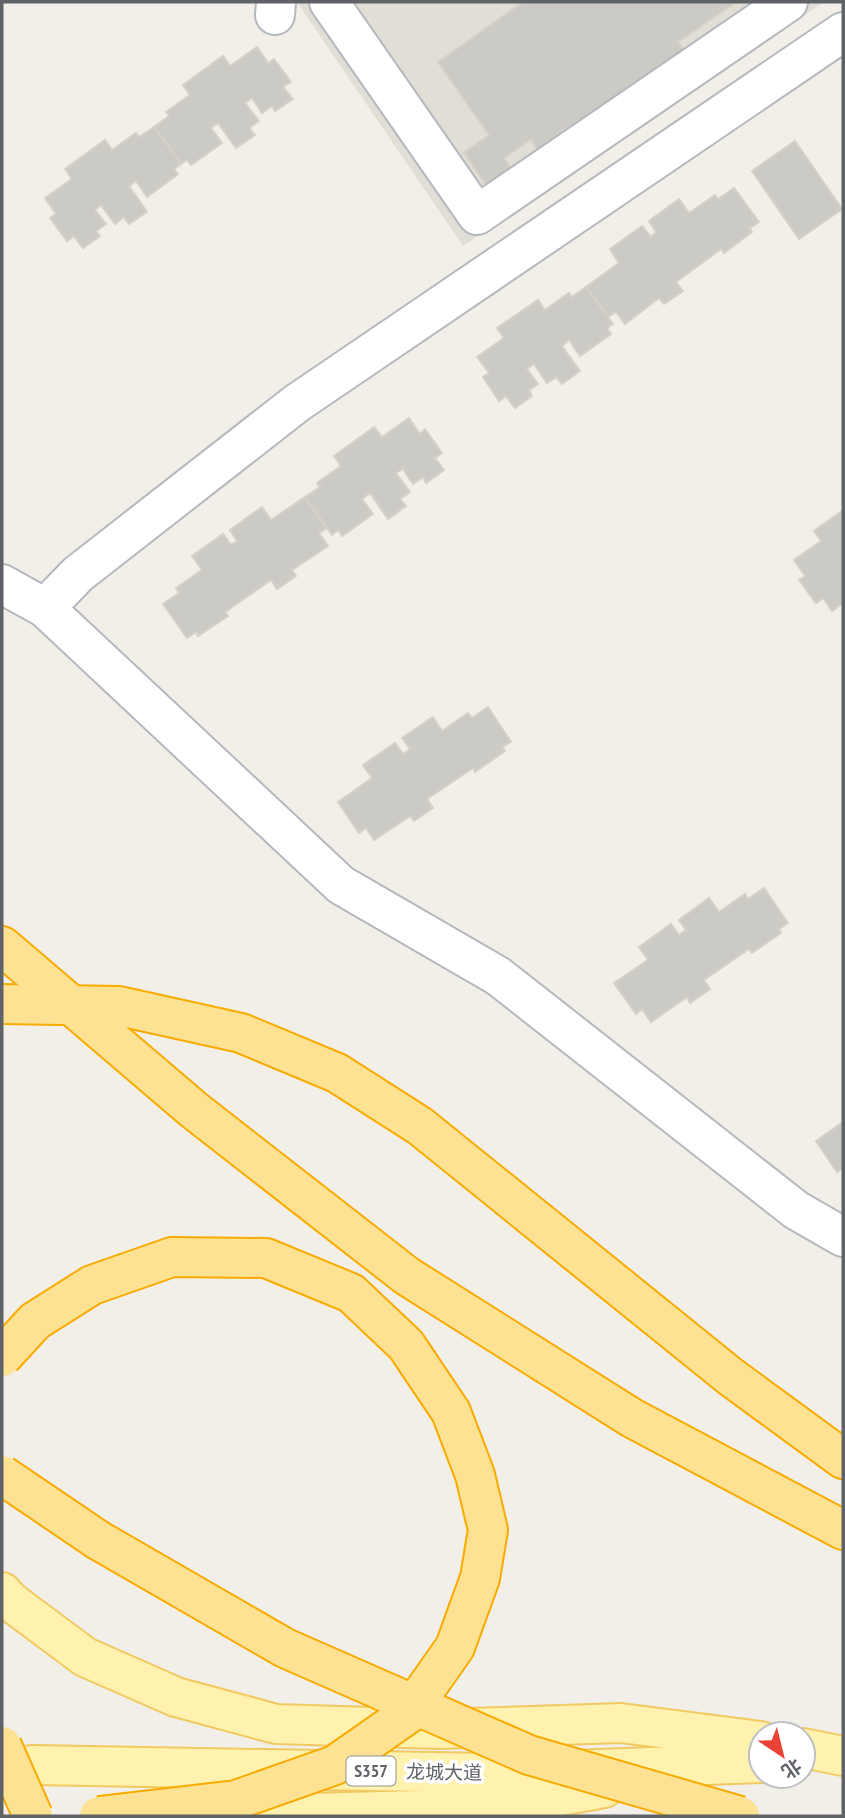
<svg xmlns="http://www.w3.org/2000/svg" width="845" height="1818" viewBox="0 0 845 1818" font-family="'PT Sans Narrow','Noto Sans SC',sans-serif">
<style>
.education{fill:#e1ded6}
.building{fill:#cccac5;stroke:#d6d1c6;stroke-width:2}
.lines{fill:none;stroke-linecap:round;stroke-linejoin:round}
.minor-casing{stroke:#b5b8bc;stroke-width:42}
.major-casing{stroke:#f2c960;stroke-width:42}
.highway-casing{stroke:#f9ab00;stroke-width:42}
.minor{stroke:#fff;stroke-width:38}
.major{stroke:#fff2af;stroke-width:38}
.highway{stroke:#fde293;stroke-width:38}
.highway-bridge-casing{stroke:#f9ab00;stroke-width:42;stroke-linecap:butt}
.highway-bridge{stroke:#fde293;stroke-width:38}
.labels{text-anchor:middle;stroke-width:7;stroke-linejoin:round;paint-order:stroke}
.shield{fill:#fff;stroke:#8f9295;stroke-width:2}
.shield-label{font-size:18px;font-weight:bold;fill:#5f6368}
.street-label{font-size:19px;fill:#5f6368;stroke:#fff}
</style>
<rect width="100%" height="100%" fill="#f1efe8"/>
<path class="education" d="M299 2H824L463 246 299 5Z"/>
<g class="building">
<path d="M523 2H736L678 42 686 54 574 133 569 126 537 149 531 139 504 158 514 173 490 190 464 153 489 135 438 62Z"/>
<path d="M257 47 268 63 274 59 291 82 283 87 293 99 275 111 272 106 262 113 252 98 245 103 259 121 249 128 255 135 236 148 218 123 211 128 222 143 191 165 187 160 181 164 154 127 169 116 166 112 190 95 183 85 223 56 230 66Z"/>
<path d="M154 127 181 164 174 169 178 174 147 197 136 181 129 186 147 212 129 224 124 217 115 224 101 205 95 210 106 224 96 231 100 236 83 248 74 236 67 241 50 218 56 214 45 198 72 179 65 169 105 140 112 150 136 133 139 137Z"/>
<path d="M795 141 842 209 799 239 752 171Z"/>
<path d="M734 188 759 222 750 228 752 232 724 253 721 249 676 282 683 291 664 304 659 298 625 324 616 312 608 317 586 287 619 263 610 249 642 226 651 237 656 232 649 221 679 199 689 213 715 195 718 199Z"/>
<path d="M586 287 613 324 607 328 611 334 580 356 569 340 562 346 580 371 562 384 556 377 547 383 534 364 527 369 538 384 529 390 532 396 515 408 506 396 499 401 483 377 489 373 477 357 504 338 497 328 538 300 545 310 569 293 572 297Z"/>
<path d="M409 418 420 434 425 429 442 453 435 458 444 470 426 483 423 477 413 484 403 469 396 473 410 492 400 499 406 506 388 519 370 493 362 499 373 514 342 536 338 530 332 535 305 497 320 487 317 483 341 466 334 456 374 427 382 437Z"/>
<path d="M305 497 327 528 319 533 328 546 292 570 296 576 277 589 271 580 225 612 228 616 198 636 196 632 187 638 163 604 179 593 176 588 202 570 192 556 223 534 231 545 237 541 230 530 262 507 271 520Z"/>
<path d="M843 510V603L832 611 823 598 816 603 799 580 805 576 794 560 821 541 814 531Z"/>
<path d="M488 707 511 742 502 747 505 751 475 772 473 768 427 799 433 808 414 821 410 816 374 840 366 828 359 833 338 802 372 778 363 765 395 743 403 754 410 749 402 738 433 717 442 731 468 713 472 718Z"/>
<path d="M764 888 788 923 779 929 781 933 752 953 749 949 704 980 710 989 690 1003 687 997 651 1022 642 1009 636 1014 614 983 648 960 639 947 671 924 679 935 686 930 679 920 709 898 719 912 745 894 748 899Z"/>
<path d="M843 1122V1168L837 1172 816 1141Z"/>
</g>
<g class="lines">
<g class="minor-casing">
<g id="minor">
<path d="M329 2 477 215 788 2"/>
<path d="M275 15 276 2"/>
<path d="M2 584 45 608 341 885 498 976 796 1210 843 1237"/>
<path d="M45 608 78 574 297 403 843 32"/>
</g>
</g>
<g class="major-casing">
<g id="major">
<path d="M2 1592 10 1601 85 1657 176 1697 276 1724 439 1729 621 1723 761 1741"/>
<path d="M803 1748 843 1756"/>
<path d="M2 1768 34 1765 488 1773 761 1763"/>
<path d="M204 1816 496 1808 604 1788"/>
</g>
</g>
<g class="highway-casing">
<g id="highway">
<path d="M2 946 194 1110 407 1276 632 1418 843 1530"/>
<path d="M2 1004 119 1006 241 1033 337 1073 420 1126 731 1377 843 1459"/>
</g>
</g>
<use href="#minor" class="minor"/>
<use href="#major" class="major"/>
<use href="#highway" class="highway"/>
<g class="highway-bridge-casing">
<g id="highway-bridge">
<path d="M2 1357 35 1321 92 1285 172 1257 266 1258 351 1293 406 1345 451 1412 475 1475 488 1530 480 1578 455 1647 408 1714 335 1765 236 1800 99 1816"/>
<path d="M2 1475 98 1540 285 1648 529 1755 740 1816"/>
<path d="M2 1746 33 1816"/>
</g>
</g>
<use href="#highway-bridge" class="highway-bridge"/>
</g>
<g class="labels">
<rect class="shield" x="346.5" y="1756.5" width="49" height="29" rx="5"/>
<g class="shield-label">
<text x="371" y="1777">S357</text>
</g>
<g class="street-label">
<text transform="translate(444 1772) rotate(1)" y="7">龙城大道</text>
</g>
</g>
<rect width="845" height="1818" fill="none" stroke="#5f6368" stroke-width="7"/>
<g transform="translate(782 1755) rotate(145)"><circle r="33" fill="#ffffff" stroke="#bfc1c3" stroke-width="2"/>
<path d="M0-5L12 26L0 18L-12 26Z" fill="#ea4335"/>
<text y="-10" font-size="19" font-weight="bold" text-anchor="middle" fill="#5f6368">北</text>
</g>
</svg>
